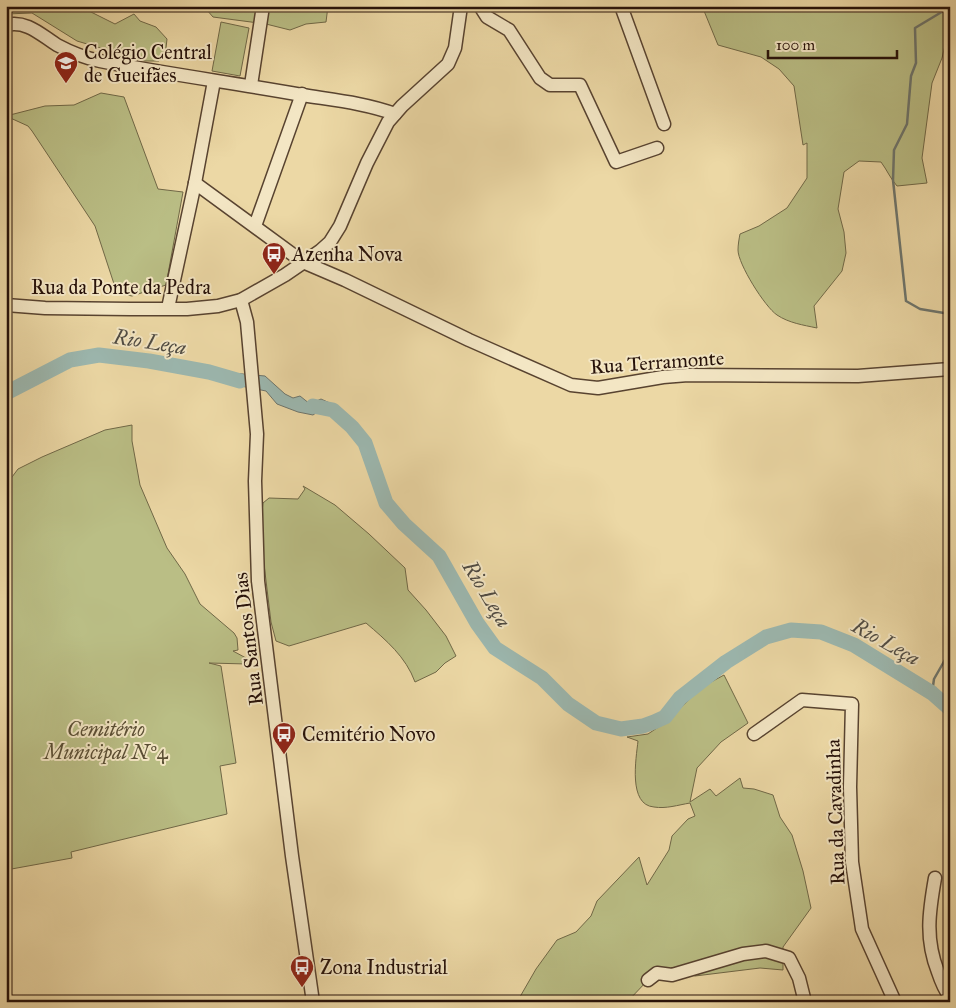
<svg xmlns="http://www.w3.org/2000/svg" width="956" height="1008" viewBox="0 0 956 1008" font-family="'IM FELL Great Primer',serif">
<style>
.green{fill:#babe85;stroke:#706847}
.water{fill:#9cb8b0;stroke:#6d756d}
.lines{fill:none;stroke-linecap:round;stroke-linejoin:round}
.stream{stroke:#6d756d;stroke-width:2.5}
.river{stroke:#9cb8b0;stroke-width:15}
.minor-casing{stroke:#584330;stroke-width:15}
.minor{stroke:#f3e6c4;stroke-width:12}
.labels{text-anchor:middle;stroke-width:4;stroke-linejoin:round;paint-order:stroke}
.poi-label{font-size:20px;fill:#261109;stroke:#f3e6c4;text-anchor:start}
.street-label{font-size:20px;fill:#261109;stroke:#f3e6c4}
.park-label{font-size:20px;font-style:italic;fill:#5a4e34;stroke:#f3e6c4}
.water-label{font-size:21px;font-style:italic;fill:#4f4b43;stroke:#f3e6c4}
</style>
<rect width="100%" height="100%" fill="#ecd8a5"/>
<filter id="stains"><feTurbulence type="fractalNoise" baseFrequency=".004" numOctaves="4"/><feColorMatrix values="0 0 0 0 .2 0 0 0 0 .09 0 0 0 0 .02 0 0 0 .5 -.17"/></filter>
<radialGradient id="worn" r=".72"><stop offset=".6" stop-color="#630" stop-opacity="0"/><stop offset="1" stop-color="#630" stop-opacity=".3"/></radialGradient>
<g class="green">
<path d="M6 6H79L115 24 134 14 140 21 156 27 167 39 166 48 159 61H144L77 41 32 13 6 14Z"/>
<path d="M198 6H328L326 22 306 24 290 30 266 24 213 17 206 9Z"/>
<path d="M702 6H950V34L946 41 942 58 932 83 922 158 927 183 897 186C890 178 887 170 881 162L859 161 844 172 838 209 844 232 846 253 842 271 814 306 817 328C803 325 789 323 777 315 765 307 738 264 738 250 738 245 739 239 740 234L759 226 787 208 807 178V143L803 145 794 86 779 69 761 57 718 45Z"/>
<path d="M221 22 249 28 240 76 212 71Z"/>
<path d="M101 93 124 97 158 189 183 192 166 285 132 296 117 293 95 226 32 131 28 126 6 116 45 106 74 105Z"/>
<path d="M132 425V441L140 485 167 548 185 574 200 604 234 633 237 638 238 650 233 651 246 658 247 664 209 663 221 666 236 763 220 766 227 814 71 852 72 858 6 870V485L18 469 42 457 105 430Z"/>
<path d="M303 486 335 505 369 534 405 568 408 590 426 610 446 636 456 656 445 663 436 672 415 682C406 657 386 640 366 623L289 646 276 641 271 622 260 531 263 503 269 498 298 499 305 489Z"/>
<path d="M724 675 748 723 721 742 697 768 690 802 710 789 716 796 740 778 743 788 754 789 773 795 780 817 792 835 803 871 811 908 783 947V970L760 968 695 976 684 971 648 980 627 1002H517L536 969 557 940 576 932 591 916 597 901 639 857 647 885 669 850 672 836 688 819 695 816 690 803C678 805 666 809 654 807 628 805 636 759 638 741L627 737 648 734 666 722 702 687Z"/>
</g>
<path class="water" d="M221 372 265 376 285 394 293 398 300 396 310 404 321 399 332 404 331 411 320 410 313 415 298 412 277 404 266 391 221 382Z"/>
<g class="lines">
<g class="stream">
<path d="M950 7 915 28 916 63 911 76 907 124 894 150 893 180 906 301 920 309 950 314"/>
<path d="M932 693 934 679 950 651"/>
</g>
<g class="river">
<path d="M6 393 70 360 99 355 149 361 209 372 240 381"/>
<path d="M313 406 333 410 352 427 365 443 386 503 404 524 439 556 477 623 495 648 542 678 568 704 596 723 621 729 643 726 654 722 665 717 680 698 726 662 766 637 791 630 821 632 854 645 932 693 950 709"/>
</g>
<g class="minor-casing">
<g id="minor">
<path d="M480 6 487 17 509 30 540 78 550 85H580L616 162 657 148"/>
<path d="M621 6 664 124"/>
<path d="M6 25C27 20 41 35 57 45 70 52 85 58 100 61 167 74 235 83 302 95 333 100 365 103 395 114"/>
<path d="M251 85 263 6"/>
<path d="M195 183 303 262 345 280 469 340 571 385 598 388 663 377 688 375 858 376 950 369"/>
<path d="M255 226 302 94"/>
<path d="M241 300 247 322 257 434 255 481 258 581 292 856 313 1002"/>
<path d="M6 305 45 308 130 309H187L218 306 241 300 285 275 320 251 330 242 340 226 367 163 388 122 402 106 448 64 455 48 461 6"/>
<path d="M168 308 195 183 214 81"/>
<path d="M754 734 802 700 852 704 850 787 852 862 862 929 895 1002"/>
<path d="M935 878C929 912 925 939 938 972 941 981 944 989 950 997"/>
<path d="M648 980 657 973 672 975 743 954 766 951 789 958 799 978 805 1002"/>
</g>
</g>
<use href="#minor" class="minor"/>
</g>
<defs>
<g id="school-pin" transform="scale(1.25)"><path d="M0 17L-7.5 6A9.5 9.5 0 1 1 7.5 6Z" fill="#8f2418" stroke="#f3e6c4"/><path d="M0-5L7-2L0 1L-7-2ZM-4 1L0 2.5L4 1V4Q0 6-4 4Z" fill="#fff"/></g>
<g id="bus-pin" transform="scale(1.25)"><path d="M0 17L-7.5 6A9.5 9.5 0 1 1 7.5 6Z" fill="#8f2418" stroke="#f3e6c4"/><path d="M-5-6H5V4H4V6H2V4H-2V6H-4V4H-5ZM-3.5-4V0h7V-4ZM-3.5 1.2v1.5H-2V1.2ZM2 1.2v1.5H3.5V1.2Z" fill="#fff"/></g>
</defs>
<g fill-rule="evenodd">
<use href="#school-pin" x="66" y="63"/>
<use href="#bus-pin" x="274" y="254"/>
<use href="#bus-pin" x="284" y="734"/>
<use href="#bus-pin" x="302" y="967"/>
</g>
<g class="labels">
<g class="poi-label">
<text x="84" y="59">Colégio Central<tspan x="84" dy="23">de Gueifães</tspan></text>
<text x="292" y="261">Azenha Nova</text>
<text x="302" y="741">Cemitério Novo</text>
<text x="320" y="974">Zona Industrial</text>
</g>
<g class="street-label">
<text x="121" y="294">Rua da Ponte da Pedra</text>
<text transform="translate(657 362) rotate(-4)" y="7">Rua Terramonte</text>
<text transform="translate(248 639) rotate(-97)" y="7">Rua Santos Dias</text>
<text transform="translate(835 812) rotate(-92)" y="7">Rua da Cavadinha</text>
</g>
<g class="park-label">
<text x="106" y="736">Cemitério<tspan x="106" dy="23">Municipal Nº4</tspan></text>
</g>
<g class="water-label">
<text transform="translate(150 342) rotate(9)" y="7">Rio Leça</text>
<text transform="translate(487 594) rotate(59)" y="7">Rio Leça</text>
<text transform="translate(886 642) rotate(29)" y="7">Rio Leça</text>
</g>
</g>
<rect width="956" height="1008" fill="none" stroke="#ecd8a5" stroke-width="25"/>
<rect x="8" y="8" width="941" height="993" fill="none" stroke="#261109" stroke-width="2.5"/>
<rect x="12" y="12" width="931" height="983" fill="none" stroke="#261109"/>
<path d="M768 50v8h129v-8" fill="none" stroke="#261109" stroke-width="2.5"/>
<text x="776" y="50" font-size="15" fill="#261109" stroke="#f3e6c4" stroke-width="4" paint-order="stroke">100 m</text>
<rect width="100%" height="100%" filter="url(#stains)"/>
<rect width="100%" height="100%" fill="url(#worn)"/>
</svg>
